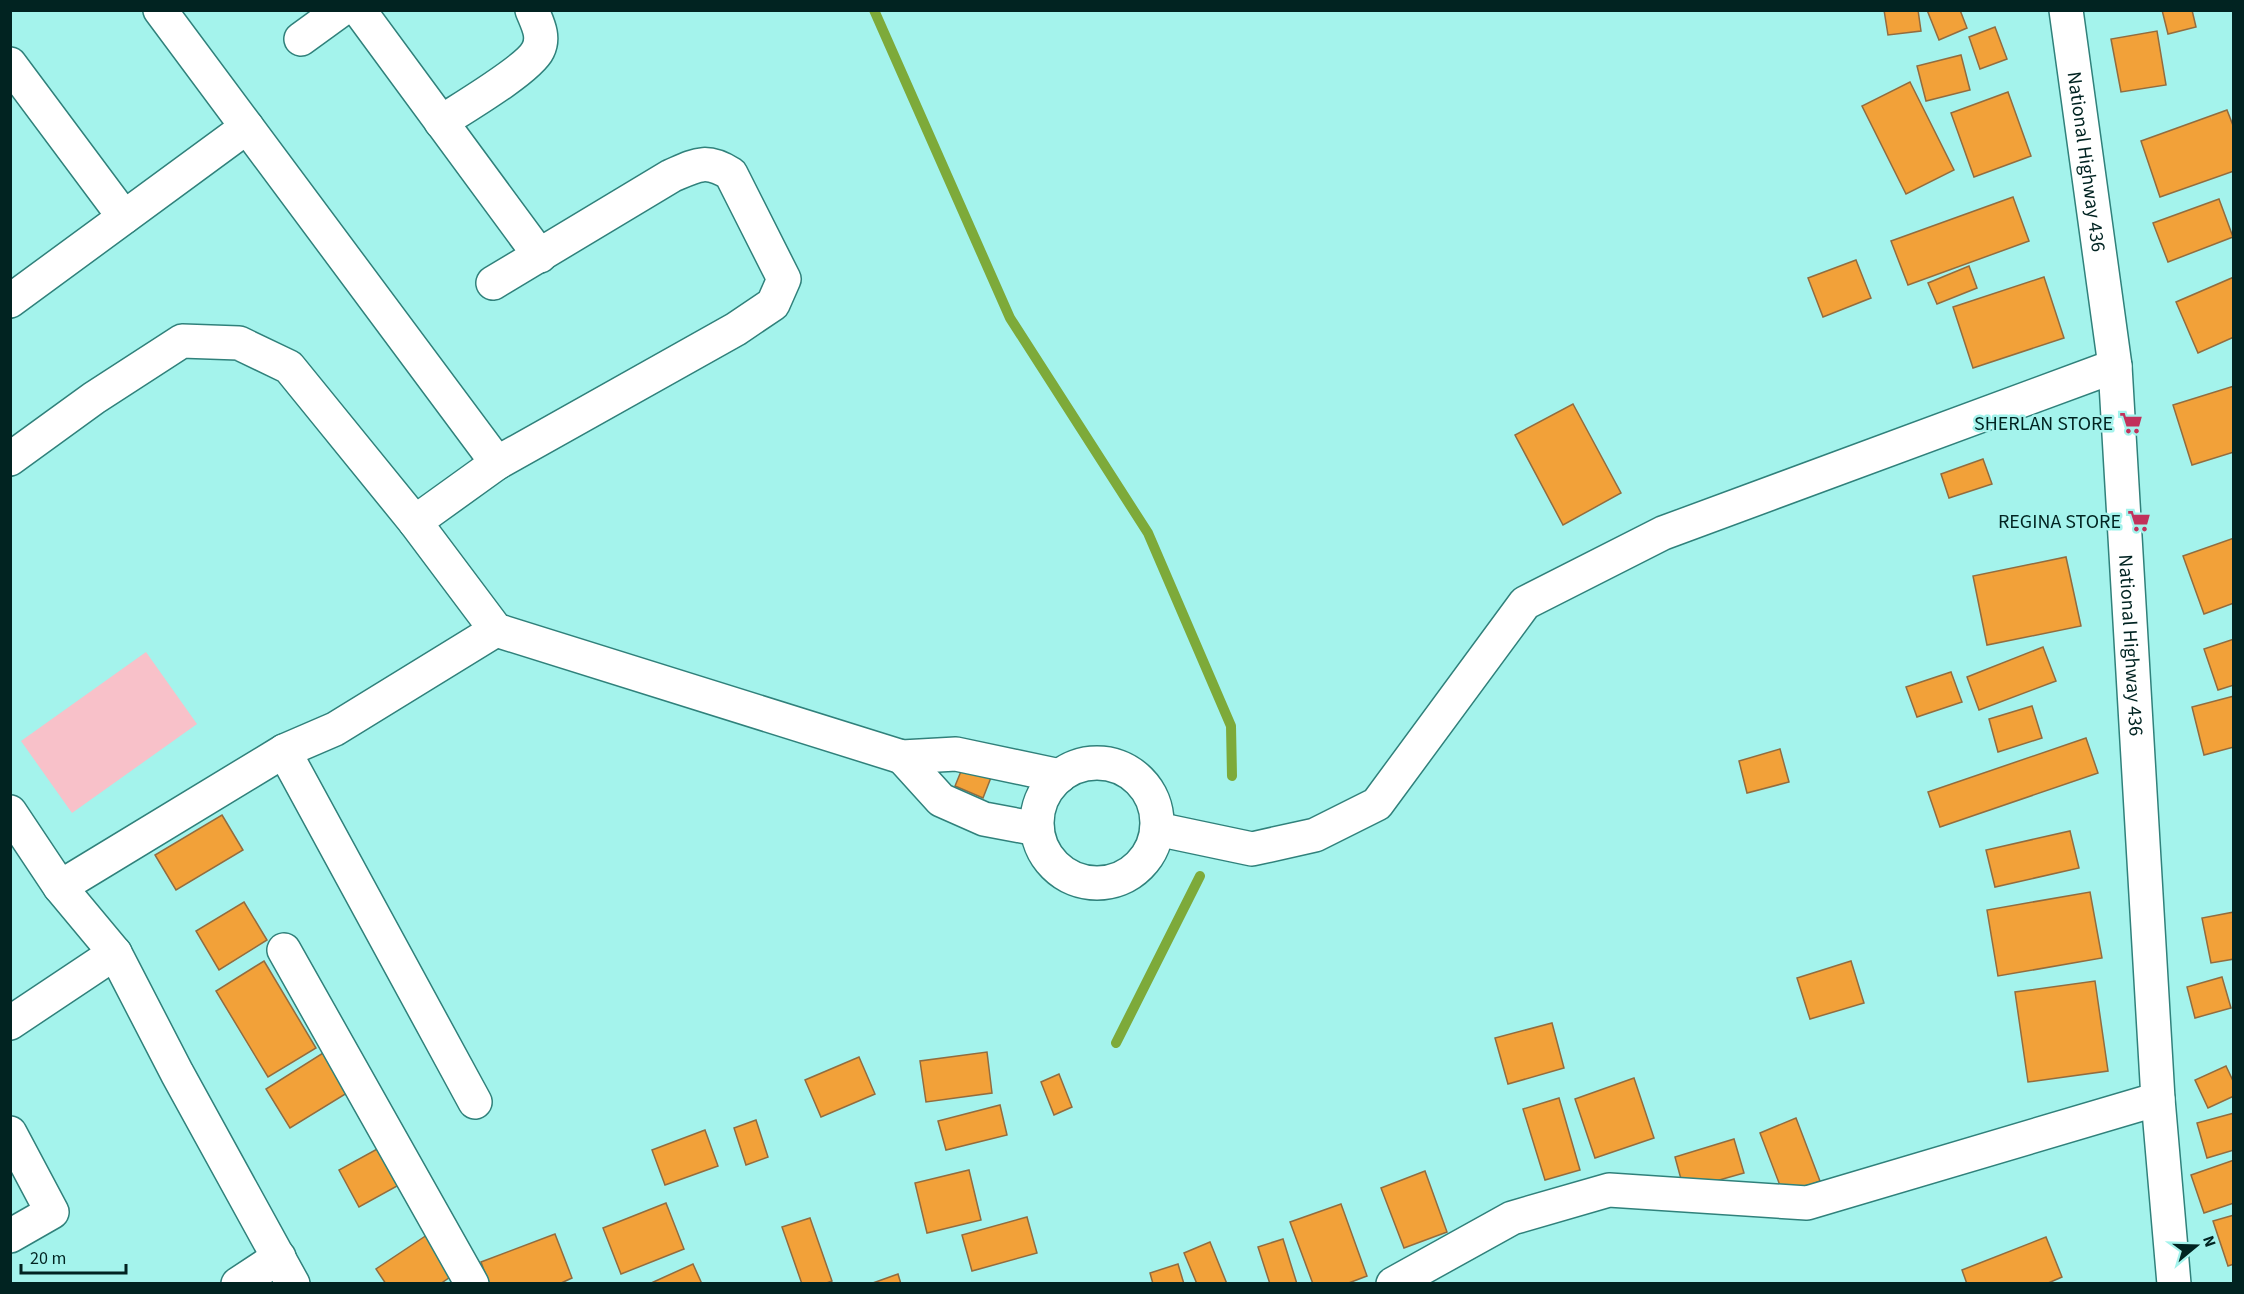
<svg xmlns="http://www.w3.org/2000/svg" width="2244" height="1294" viewBox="0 0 2244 1294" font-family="'Source Sans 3',sans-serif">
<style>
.green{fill:#f8c1c9}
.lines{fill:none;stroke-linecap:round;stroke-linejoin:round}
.stream{stroke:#7daa3a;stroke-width:10}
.building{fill:#f2a139;stroke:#926c3f;stroke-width:1.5}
.minor-casing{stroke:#30817b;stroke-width:36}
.primary-casing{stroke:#30817b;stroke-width:36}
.minor{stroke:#fff;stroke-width:33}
.primary{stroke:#fff;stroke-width:33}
.labels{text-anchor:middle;stroke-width:5;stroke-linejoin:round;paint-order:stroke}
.street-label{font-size:20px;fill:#012321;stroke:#a4f3ec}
.poi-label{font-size:20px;fill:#012321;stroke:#a4f3ec;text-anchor:end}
</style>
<rect width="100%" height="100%" fill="#a4f3ec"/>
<path class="green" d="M146 652 197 724 72 813 21 741Z"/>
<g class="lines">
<g class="stream">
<path d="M874 10 1010 318 1148 533 1231 726 1232 776"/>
<path d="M1116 1043 1200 876"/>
</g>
</g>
<g class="building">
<path d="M1884 10H1918L1921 31 1888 35Z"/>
<path d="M1927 10H1960L1967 28 1939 40Z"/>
<path d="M2162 10H2192L2196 27 2168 34Z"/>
<path d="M1995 27 2007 59 1980 69 1969 37Z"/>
<path d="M2157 31 2166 85 2121 92 2111 39Z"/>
<path d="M1961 55 1970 90 1926 101 1917 66Z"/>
<path d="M1910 82 1954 170 1906 194 1862 106Z"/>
<path d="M2008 92 2031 156 1974 177 1951 113Z"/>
<path d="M2227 110 2234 128V171L2160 197 2141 141Z"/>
<path d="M2013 197 2029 241 1908 285 1891 241Z"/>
<path d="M2219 199 2233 237 2168 262 2153 223Z"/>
<path d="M1856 260 1871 298 1823 317 1808 278Z"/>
<path d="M1969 266 1977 288 1937 304 1928 283Z"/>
<path d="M2044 277 2064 338 1973 368 1953 307Z"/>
<path d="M2234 277V337L2198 353 2176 302Z"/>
<path d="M2234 386V452L2192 465 2173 405Z"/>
<path d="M1573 404 1621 493 1563 525 1515 435Z"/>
<path d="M1983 459 1992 484 1949 498 1941 474Z"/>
<path d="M2234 538V603L2204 614 2183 556Z"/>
<path d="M2066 557 2081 626 1987 645 1973 576Z"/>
<path d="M2234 639V685L2218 690 2204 649Z"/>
<path d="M2043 647 2056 681 1979 710 1967 677Z"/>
<path d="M1951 672 1962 702 1917 717 1906 687Z"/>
<path d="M2234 696V747L2204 755 2192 707Z"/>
<path d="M2032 706 2042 738 1998 752 1989 719Z"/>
<path d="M2086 738 2098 773 1940 827 1928 792Z"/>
<path d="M1780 749 1789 782 1747 793 1739 761Z"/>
<path d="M964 764 992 775 983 798 955 786Z"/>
<path d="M222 815 243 850 176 890 155 855Z"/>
<path d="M2070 831 2079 868 1995 887 1986 850Z"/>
<path d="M2090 892 2102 958 1998 976 1987 910Z"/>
<path d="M244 902 267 940 219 970 196 931Z"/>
<path d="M2234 912V959L2211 963 2202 918Z"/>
<path d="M264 961 316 1048 268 1077 216 991Z"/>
<path d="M1851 961 1864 1003 1810 1019 1797 978Z"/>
<path d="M2222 977 2231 1008 2195 1018 2187 987Z"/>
<path d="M2095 981 2108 1071 2028 1082 2015 992Z"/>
<path d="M1552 1023 1564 1068 1508 1084 1495 1038Z"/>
<path d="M987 1052 992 1093 926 1102 920 1061Z"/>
<path d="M323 1053 347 1093 290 1128 266 1089Z"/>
<path d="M859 1057 875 1094 821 1117 805 1080Z"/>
<path d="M2226 1066 2234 1083V1096L2208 1108 2195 1080Z"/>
<path d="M1059 1074 1072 1107 1054 1115 1041 1082Z"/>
<path d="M1634 1078 1654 1138 1595 1158 1575 1099Z"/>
<path d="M1559 1098 1580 1170 1545 1180 1523 1109Z"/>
<path d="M1000 1105 1007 1135 946 1150 938 1121Z"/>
<path d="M2234 1113V1150L2207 1158 2197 1123Z"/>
<path d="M1796 1118 1820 1181 1784 1196 1760 1133Z"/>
<path d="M756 1120 768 1157 746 1165 734 1128Z"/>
<path d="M705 1130 718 1166 665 1185 652 1150Z"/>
<path d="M1734 1139 1744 1173 1684 1190 1675 1157Z"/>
<path d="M388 1143 408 1180 359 1207 339 1170Z"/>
<path d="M2234 1160V1203L2204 1213 2191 1175Z"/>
<path d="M969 1170 981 1220 927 1233 915 1183Z"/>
<path d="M1425 1171 1447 1232 1404 1248 1381 1188Z"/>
<path d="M666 1203 684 1249 621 1274 603 1228Z"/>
<path d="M1341 1204 1367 1276 1346 1284H1313L1290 1222Z"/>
<path d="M2234 1215V1264L2228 1266 2213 1221Z"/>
<path d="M1027 1217 1037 1253 972 1271 962 1235Z"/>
<path d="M810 1218 832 1281 824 1284H802L782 1227Z"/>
<path d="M555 1234 572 1278 559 1284H489L481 1262Z"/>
<path d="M427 1235 453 1275 440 1284H386L376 1269Z"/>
<path d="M2046 1237 2062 1277 2046 1284H1967L1962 1270Z"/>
<path d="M1283 1239 1297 1284H1270L1258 1247Z"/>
<path d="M1210 1242 1227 1284H1197L1184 1253Z"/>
<path d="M693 1264 702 1284H649Z"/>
<path d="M1178 1264 1184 1284H1153L1150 1273Z"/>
<path d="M898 1274 901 1284H870Z"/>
</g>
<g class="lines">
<g class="minor-casing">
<g id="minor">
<path d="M160 10 497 463"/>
<path d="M359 10 540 256"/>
<path d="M301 39 341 10"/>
<path d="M10 64 124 217"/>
<path d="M441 122C461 109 529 69 538 50 545 36 537 23 532 10"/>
<path d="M10 301 247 127"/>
<path d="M10 459 94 398 182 341 239 343 289 367 415 522 496 630 902 757 956 754 1060 776"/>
<path d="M415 522 497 463 736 329 773 304 784 279 731 174C706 158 696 165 671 176L493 283"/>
<path d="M284 751 475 1102"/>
<path d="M902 757 941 800 984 819 1037 829"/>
<circle cx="1097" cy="823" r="60"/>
<path d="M10 812 60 887 115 953 177 1073 293 1284"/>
<path d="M1157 829 1252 849 1315 835 1377 804 1525 603 1663 533 2115 366"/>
<path d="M60 887 284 751 335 729 496 630"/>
<path d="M284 950 472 1284"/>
<path d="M10 1023 115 953"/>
<path d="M10 1133 52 1212 10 1236"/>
<path d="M238 1284 279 1257"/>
<path d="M1393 1284 1512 1218 1609 1190 1807 1203 2158 1099"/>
</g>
</g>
<g class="primary-casing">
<g id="primary">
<path id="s1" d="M2066 10 2115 366 2158 1099 2174 1284"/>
</g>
</g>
<use href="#minor" class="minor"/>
<use href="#primary" class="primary"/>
</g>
<defs>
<g id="supermarket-bare" transform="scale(1.8)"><path d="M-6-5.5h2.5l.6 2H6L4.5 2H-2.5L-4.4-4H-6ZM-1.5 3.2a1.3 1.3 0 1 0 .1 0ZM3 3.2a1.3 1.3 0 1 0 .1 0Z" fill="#c1325b" stroke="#a4f3ec" stroke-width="2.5" paint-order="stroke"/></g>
</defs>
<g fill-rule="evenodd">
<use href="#supermarket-bare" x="2131" y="423"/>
<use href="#supermarket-bare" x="2139" y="521"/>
</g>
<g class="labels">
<g class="street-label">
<text dy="7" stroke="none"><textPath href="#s1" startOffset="153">National Highway 436</textPath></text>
<text dy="7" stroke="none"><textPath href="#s1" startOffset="639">National Highway 436</textPath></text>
</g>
<g class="poi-label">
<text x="2113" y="430">SHERLAN STORE</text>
<text x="2121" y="528">REGINA STORE</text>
</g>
</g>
<rect width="2244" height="1294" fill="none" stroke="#012321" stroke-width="24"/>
<g transform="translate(2196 1246) rotate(71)" stroke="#a4f3ec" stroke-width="4.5" paint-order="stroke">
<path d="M0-4.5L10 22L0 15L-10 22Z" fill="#012321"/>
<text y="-9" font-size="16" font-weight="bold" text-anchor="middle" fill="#012321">N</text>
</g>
<path d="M21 1264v9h105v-9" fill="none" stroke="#012321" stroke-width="3"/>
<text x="30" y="1264" font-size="18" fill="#012321" stroke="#a4f3ec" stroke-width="4.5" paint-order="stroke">20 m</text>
</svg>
